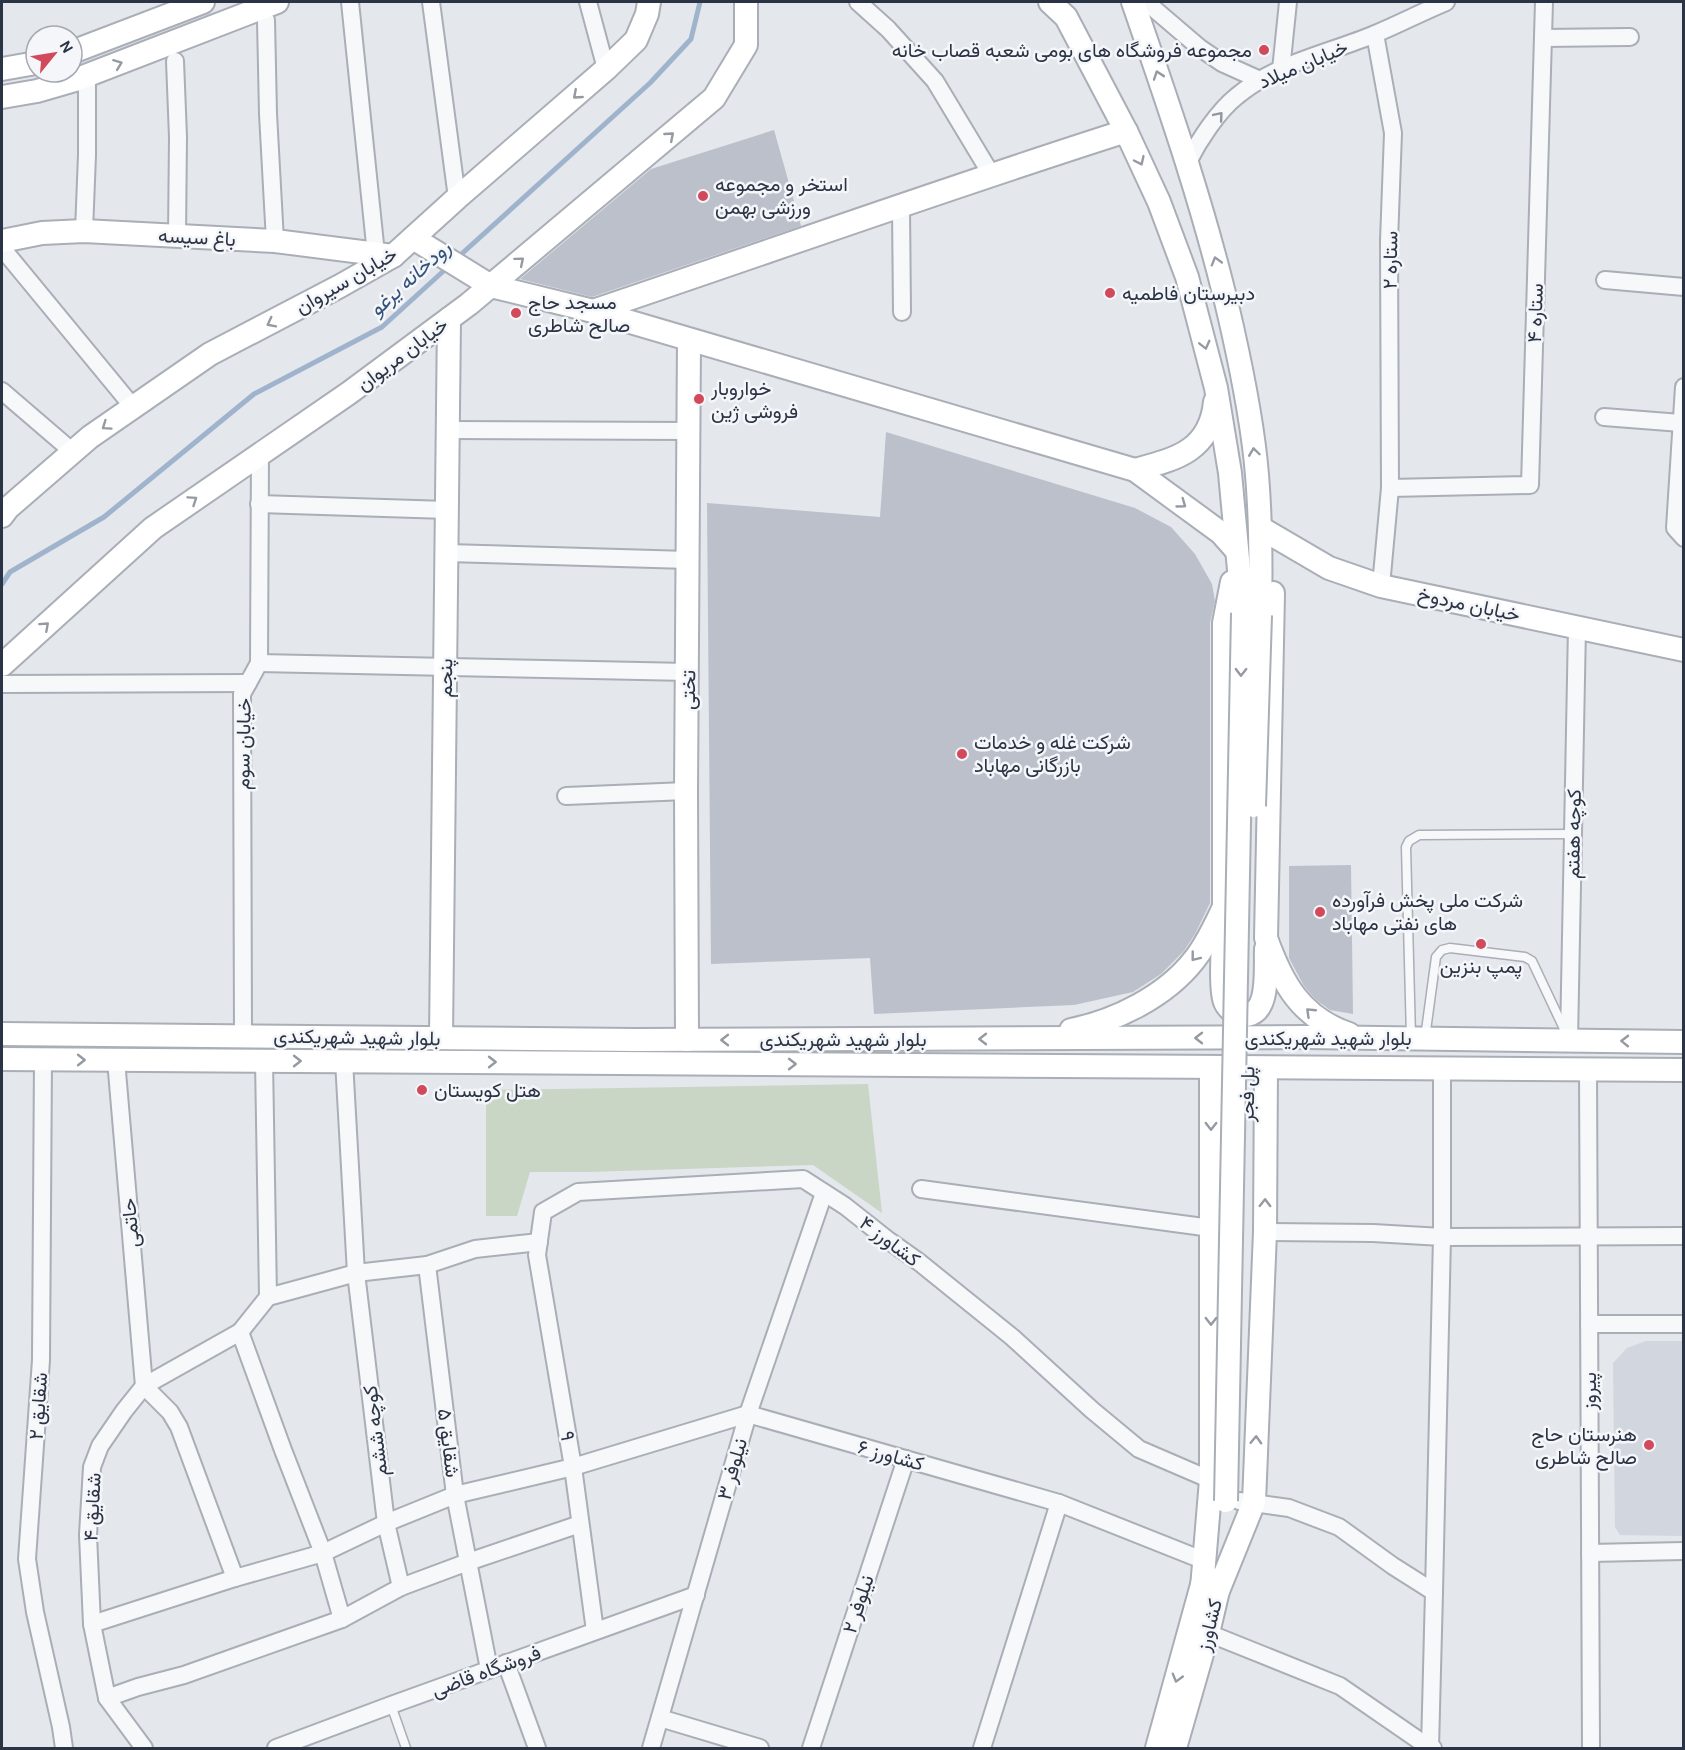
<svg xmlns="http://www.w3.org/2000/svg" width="1685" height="1750" viewBox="0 0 1685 1750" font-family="Karla,Vazirmatn,sans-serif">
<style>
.built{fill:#d2d6de}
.green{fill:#c9d6c5}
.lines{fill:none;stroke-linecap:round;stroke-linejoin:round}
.stream{stroke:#9fb4cc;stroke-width:5}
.building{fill:#bbc0ca}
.lane-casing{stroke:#a9aeb7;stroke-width:11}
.street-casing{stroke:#a9aeb7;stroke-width:20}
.secondary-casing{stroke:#a9aeb7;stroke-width:26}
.lane{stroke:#f7f8fa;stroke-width:8}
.street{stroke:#f7f8fa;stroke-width:16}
.secondary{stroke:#fff;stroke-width:22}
.secondary-bridge-casing{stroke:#a9aeb7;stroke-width:26;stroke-linecap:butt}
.secondary-bridge{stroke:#fff;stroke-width:22}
.oneway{stroke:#959aa2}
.oneway2{stroke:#9196a0}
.poi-dot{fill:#d1495b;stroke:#f4f6f9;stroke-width:2}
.labels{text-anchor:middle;stroke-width:5;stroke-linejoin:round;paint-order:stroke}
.poi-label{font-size:20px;fill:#2b3445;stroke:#f4f6f9;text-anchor:start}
.street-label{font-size:20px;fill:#2b3445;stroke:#f4f6f9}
.water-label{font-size:21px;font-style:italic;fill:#34527a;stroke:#f4f6f9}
</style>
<rect width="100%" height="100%" fill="#e4e7ec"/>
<path class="built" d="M1646 1341H1683V1536L1620 1535 1615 1527 1613 1363 1627 1348Z"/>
<path class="green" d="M868 1084 882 1213 813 1165 588 1172H530L517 1216H486V1090Z"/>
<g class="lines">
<g class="stream">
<path d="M456 259 650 83 691 39 700 2"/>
<path d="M2 584 10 572 104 517 254 394 382 327 449 266"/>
</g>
</g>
<g class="building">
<path d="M774 130 801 226 592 297 520 279 651 169Z"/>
<path d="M886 432 1135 508 1171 527 1195 554 1212 584 1215 601 1210 623V903L1195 934 1184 951 1161 974 1133 992 1074 1005 874 1014 870 958 711 964 707 503 880 517Z"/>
<path d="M1351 865 1353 1014 1330 1010 1315 999 1304 986 1289 958V866Z"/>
</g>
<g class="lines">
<g class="lane-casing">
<g id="lane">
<path d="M1411 1037 1406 847 1409 841 1419 835 1573 834"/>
<path d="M1425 1038 1436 957 1442 950 1450 948 1525 957 1532 961 1566 1033"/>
<path d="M391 1705 406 1748"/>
</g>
</g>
<g class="street-casing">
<g id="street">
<path d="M350 2 376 254"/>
<path d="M431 2 457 198"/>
<path d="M588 2 606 69"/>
<path d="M858 2 888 29 935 81 991 174"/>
<path d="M1146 2 1200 48 1222 63 1260 80"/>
<path d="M266 20 268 114 275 241"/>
<path d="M1375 34 1393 133 1389 241 1390 488 1381 586"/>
<path d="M1543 38 1630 37"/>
<path d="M175 61 178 137 177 236"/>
<path d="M1281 70 1288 2"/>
<path d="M1188 162C1199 140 1218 111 1237 96 1276 63 1330 53 1375 34 1399 24 1422 12 1446 2"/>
<path d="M901 207 902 312"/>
<path d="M84 231 87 155V75"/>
<path d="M2 248 133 407"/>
<path d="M1605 280 1684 287"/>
<path d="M1684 387 1675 528 1684 538"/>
<path d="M2 391 73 452"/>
<path d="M1604 417 1681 423"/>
<path d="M448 430 689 431"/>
<path d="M1390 488 1530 485 1544 2"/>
<path d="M259 504 447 510"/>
<path d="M447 553 688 560"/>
<path d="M259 663 688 672"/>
<path d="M2 684 248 683"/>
<path d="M566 796 686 791"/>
<path d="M243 1036 242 694 259 663 260 454"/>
<path d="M1569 1040 1577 627"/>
<path d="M43 1059 41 1360 27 1559 35 1612 61 1727 64 1748"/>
<path d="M116 1060 144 1386 170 1412 179 1427 235 1578"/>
<path d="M264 1061 268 1297"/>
<path d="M344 1061 356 1273 386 1523 401 1587"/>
<path d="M1442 1069V1237L1684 1236"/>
<path d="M1588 1070 1591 1748"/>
<path d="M921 1189 1211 1228"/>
<path d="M268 1297 356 1273 427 1265"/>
<path d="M1589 1324H1684"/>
<path d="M240 1332 283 1450 323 1553 342 1619"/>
<path d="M1239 1501 1289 1508 1339 1527 1393 1566 1434 1592 1442 1237 1373 1233 1265 1232"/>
<path d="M1590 1553 1684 1551"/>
<path d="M92 1624 235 1578 323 1553 386 1523 455 1495 573 1467 748 1414 1059 1503 1205 1561"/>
<path d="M595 1631 573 1467 537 1255 543 1212 578 1192 803 1179 845 1206 888 1240 919 1262 1012 1337 1092 1410 1139 1449 1211 1480"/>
<path d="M1208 1633 1340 1686 1430 1748"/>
<path d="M506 1663 537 1748"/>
<path d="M489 1669 455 1495 427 1265 475 1249 539 1242"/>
<path d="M107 1698 138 1687 184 1675 342 1619 401 1587 468 1562 580 1524"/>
<path d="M660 1718 760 1748"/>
<path d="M144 1748 107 1698 92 1624 88 1535 92 1467 100 1446 124 1411 144 1386 240 1332 268 1297"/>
<path d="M276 1748 391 1705 696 1595"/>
<path d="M651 1748 748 1414 824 1193"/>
<path d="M811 1748 906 1459"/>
<path d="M982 1748 1059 1503"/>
<path d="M1433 1748H1430L1434 1592"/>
</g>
</g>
<g class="secondary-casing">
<g id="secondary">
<path d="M1050 2 1066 17 1126 131 1159 202 1187 277 1216 388 1230 473 1243 613"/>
<path d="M1133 2C1170 109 1207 216 1232 327 1243 376 1253 425 1257 475 1261 522 1261 568 1260 615"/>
<path d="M72 52 203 2"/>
<path d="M2 69 36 63"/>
<path d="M2 97 37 91 75 80 277 2"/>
<path d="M413 238 491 286 593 311 1135 470 1221 533 1237 551"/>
<path d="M2 241 42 233 84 231 275 241 393 256"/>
<path d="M593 311C771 251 947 188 1126 131"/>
<path d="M1135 470C1176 459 1210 451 1215 402"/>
<path d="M2 516 8 508 90 437 210 354 340 286 393 256 457 198 606 69 636 40 647 14 649 2"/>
<path d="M1264 530 1329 568 1381 586 1684 650"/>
<path d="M1273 593 1266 938C1282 983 1301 1018 1349 1034"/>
<path d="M2 665 153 528 349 393 469 304 714 98 746 45V2"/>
<path d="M1224 915C1224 933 1219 987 1225 1002 1228 1009 1235 1014 1243 1015 1271 1017 1265 968 1266 949"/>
<path d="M1071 1030C1116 1021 1166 996 1194 960 1207 944 1215 925 1224 907V623L1232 582"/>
<path d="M2 1034 635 1040 1306 1037 1684 1042"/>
<path d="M441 1038 449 319"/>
<path d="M687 1040 686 791 689 340"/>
<path d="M2 1059 1684 1070"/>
<path d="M1202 1588 1211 1480V1067"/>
<path d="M1216 1596 1254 1502 1265 1232 1266 1068"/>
<path d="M1157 1748 1205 1574"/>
<path d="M1175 1748 1208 1633 1220 1582"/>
</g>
</g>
<use href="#lane" class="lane"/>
<use href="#street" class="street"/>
<use href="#secondary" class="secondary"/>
<g class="secondary-bridge-casing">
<g id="secondary-bridge">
<path d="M1254 806 1260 615"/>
<path d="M1226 1501 1243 613"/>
</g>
</g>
<use href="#secondary-bridge" class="secondary-bridge"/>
</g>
<defs><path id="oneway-chevron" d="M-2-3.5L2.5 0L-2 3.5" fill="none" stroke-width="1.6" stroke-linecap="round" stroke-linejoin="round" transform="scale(1.5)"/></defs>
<g class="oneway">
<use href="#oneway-chevron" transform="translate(118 64) rotate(-21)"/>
<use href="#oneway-chevron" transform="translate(1158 75) rotate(-109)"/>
<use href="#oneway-chevron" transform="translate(577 95) rotate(139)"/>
<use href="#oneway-chevron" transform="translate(670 136) rotate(-41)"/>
<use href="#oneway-chevron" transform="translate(1140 161) rotate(65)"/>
<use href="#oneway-chevron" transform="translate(520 261) rotate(-40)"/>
<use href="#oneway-chevron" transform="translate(1216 261) rotate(-106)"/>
<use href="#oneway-chevron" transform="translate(271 323) rotate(153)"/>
<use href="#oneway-chevron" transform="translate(1205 345) rotate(76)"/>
<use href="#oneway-chevron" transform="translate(106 426) rotate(145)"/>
<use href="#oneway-chevron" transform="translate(1254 452) rotate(-98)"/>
<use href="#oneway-chevron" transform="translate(193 500) rotate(-34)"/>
<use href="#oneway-chevron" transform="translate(1182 504) rotate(36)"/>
<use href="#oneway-chevron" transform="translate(45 626) rotate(-42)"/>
<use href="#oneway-chevron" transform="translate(1241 672) rotate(91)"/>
<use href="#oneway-chevron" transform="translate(1195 957) rotate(128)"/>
<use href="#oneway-chevron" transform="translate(1310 1012) rotate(-136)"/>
<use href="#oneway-chevron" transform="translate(1199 1038) rotate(180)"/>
<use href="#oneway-chevron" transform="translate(983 1039) rotate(180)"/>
<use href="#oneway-chevron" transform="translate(725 1040) rotate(180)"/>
<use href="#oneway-chevron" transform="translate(1625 1041) rotate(-179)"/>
<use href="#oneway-chevron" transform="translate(81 1060)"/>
<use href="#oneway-chevron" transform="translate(297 1061)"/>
<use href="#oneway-chevron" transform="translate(492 1062)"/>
<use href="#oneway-chevron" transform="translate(792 1064)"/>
<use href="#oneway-chevron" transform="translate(1211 1126) rotate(90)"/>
<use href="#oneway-chevron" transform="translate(1265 1203) rotate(-89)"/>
<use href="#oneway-chevron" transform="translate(1211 1321) rotate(90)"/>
<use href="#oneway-chevron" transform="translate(1256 1440) rotate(-88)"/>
<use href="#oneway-chevron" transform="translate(1177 1678) rotate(106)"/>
</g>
<use class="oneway2" href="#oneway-chevron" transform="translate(1219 116) rotate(-50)"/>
<g class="poi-dot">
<circle cx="1264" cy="50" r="6"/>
<circle cx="703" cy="196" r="6"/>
<circle cx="1110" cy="293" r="6"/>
<circle cx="516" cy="313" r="6"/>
<circle cx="699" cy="399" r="6"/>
<circle cx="962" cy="754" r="6"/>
<circle cx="1320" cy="912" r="6"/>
<circle cx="1481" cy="944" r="6"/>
<circle cx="422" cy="1090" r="6"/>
<circle cx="1649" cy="1445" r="6"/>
</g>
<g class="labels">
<g class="poi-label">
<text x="1252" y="57" text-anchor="end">مجموعه فروشگاه های بومی شعبه قصاب خانه</text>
<text x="715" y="191">استخر و مجموعه<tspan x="715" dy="23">ورزشی بهمن</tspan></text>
<text x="1122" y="300">دبیرستان فاطمیه</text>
<text x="528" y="309">مسجد حاج<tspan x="528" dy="23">صالح شاطری</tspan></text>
<text x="711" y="395">خواروبار<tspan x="711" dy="23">فروشی ژین</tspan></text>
<text x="974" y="749">شرکت غله و خدمات<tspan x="974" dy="23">بازرگانی مهاباد</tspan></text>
<text x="1332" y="907">شرکت ملی پخش فرآورده<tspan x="1332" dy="23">های نفتی مهاباد</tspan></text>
<text x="1481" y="973" text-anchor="middle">پمپ بنزین</text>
<text x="434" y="1097">هتل کویستان</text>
<text x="1637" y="1441" text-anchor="end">هنرستان حاج<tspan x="1637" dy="23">صالح شاطری</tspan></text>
</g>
<g class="street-label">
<text transform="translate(1303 64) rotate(-23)" y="7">خیابان میلاد</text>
<text transform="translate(197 237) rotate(3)" y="7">باغ سیسه</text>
<text transform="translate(1390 260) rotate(-89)" y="7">ستاره ۲</text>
<text transform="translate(346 280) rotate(-30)" y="7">خیابان سیروان</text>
<text transform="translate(1535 313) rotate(-88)" y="7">ستاره ۴</text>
<text transform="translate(402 354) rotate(-37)" y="7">خیابان مریوان</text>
<text transform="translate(1469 604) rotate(12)" y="7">خیابان مردوخ</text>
<text transform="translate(445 678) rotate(-89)" y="7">پنجم</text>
<text transform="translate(688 690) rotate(-89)" y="7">تختی</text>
<text transform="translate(243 744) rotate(-89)" y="7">خیابان سوم</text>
<text transform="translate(1573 834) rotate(-89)" y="7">کوچه هفتم</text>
<text transform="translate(357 1037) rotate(1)" y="7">بلوار شهید شهریکندی</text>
<text x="1328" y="1045">بلوار شهید شهریکندی</text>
<text x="843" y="1046">بلوار شهید شهریکندی</text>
<text transform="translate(1247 1094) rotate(-89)" y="7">پل فجر</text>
<text transform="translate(130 1223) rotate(-95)" y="7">حاتمی</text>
<text transform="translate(890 1241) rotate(37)" y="7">کشاورز ۴</text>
<text transform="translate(1589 1391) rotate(-90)" y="7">پیروز</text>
<text transform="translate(38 1406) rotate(-86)" y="7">شقایق ۲</text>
<text transform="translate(375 1431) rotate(-97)" y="7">کوچه ششم</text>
<text transform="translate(568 1436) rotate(81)" y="7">۹</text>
<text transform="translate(449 1443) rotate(83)" y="7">شقایق ۵</text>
<text transform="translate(891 1455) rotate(16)" y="7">کشاورز ۶</text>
<text transform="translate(732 1469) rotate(-74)" y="7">نیلوفر ۳</text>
<text transform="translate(92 1507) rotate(-87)" y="7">شقایق ۴</text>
<text transform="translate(858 1604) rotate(-72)" y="7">نیلوفر ۲</text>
<text transform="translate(1209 1625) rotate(-76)" y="7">کشاورز</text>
<text transform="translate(486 1671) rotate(-20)" y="7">فروشگاه قاضی</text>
</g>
<g class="water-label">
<text transform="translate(410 278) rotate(-42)" y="7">رودخانه یرغو</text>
</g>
</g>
<rect width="1685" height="1750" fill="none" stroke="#2b3445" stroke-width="6"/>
<g transform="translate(54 54) rotate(60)"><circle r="28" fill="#f4f6f9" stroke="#a4a8b1" stroke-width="1.5"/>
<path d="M0-4.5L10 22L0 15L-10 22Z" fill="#d1495b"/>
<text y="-9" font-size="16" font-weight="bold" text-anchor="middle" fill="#2b3445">N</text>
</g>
</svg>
